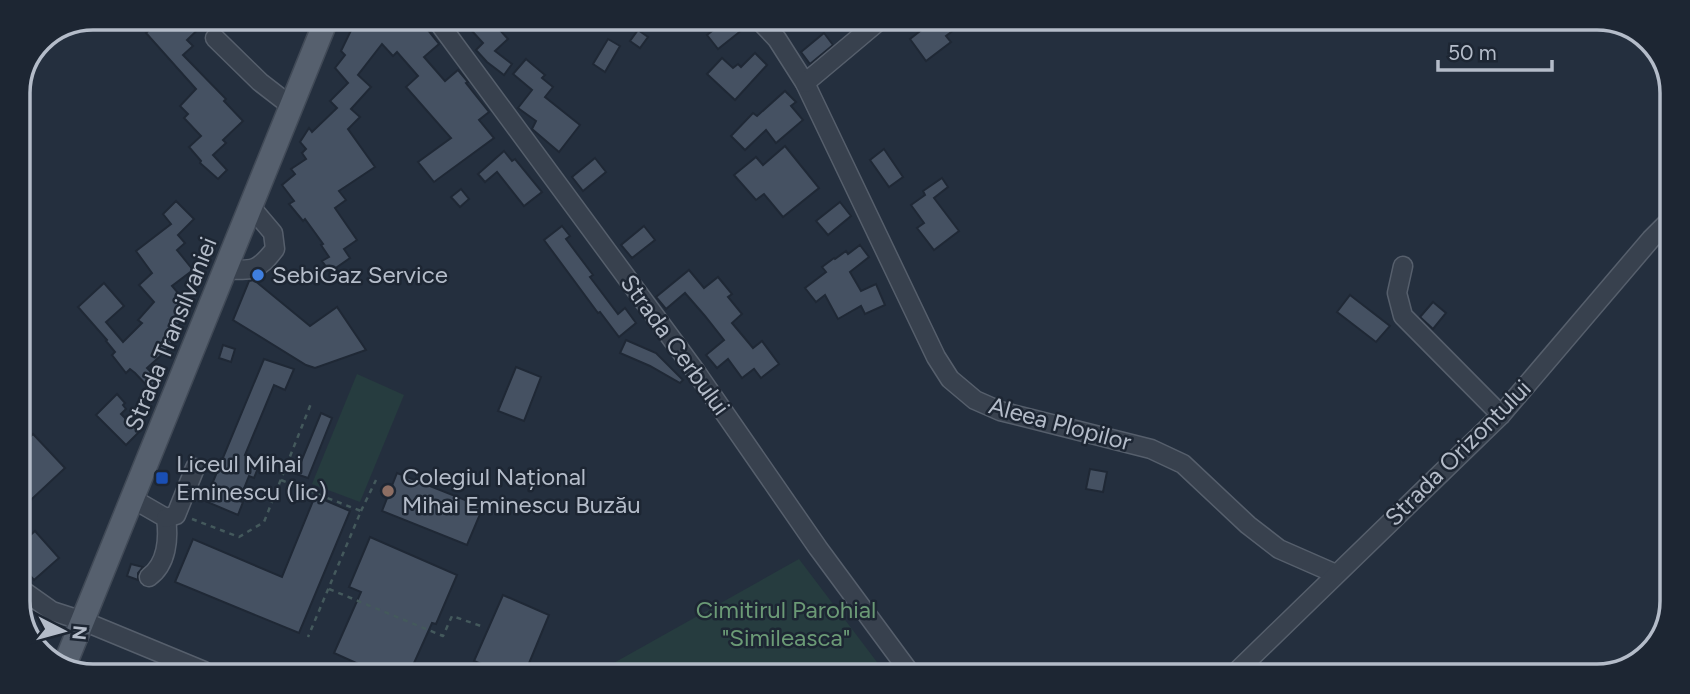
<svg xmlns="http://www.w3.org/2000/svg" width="1690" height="694" viewBox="0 0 1690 694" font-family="Figtree,sans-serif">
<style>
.green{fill:#263c3f}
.building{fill:#455162;stroke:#1f2835;stroke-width:2}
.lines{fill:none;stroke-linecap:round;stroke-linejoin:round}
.minor-casing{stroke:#565f6c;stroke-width:21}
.major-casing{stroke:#414a57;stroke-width:26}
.path{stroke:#44595c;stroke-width:2.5;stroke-dasharray:5 5;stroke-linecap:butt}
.minor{stroke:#38414e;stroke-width:18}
.major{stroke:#56606e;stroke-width:23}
.shop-dot{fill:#3f7fe0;stroke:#1d2633;stroke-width:2.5}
.transit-dot{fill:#1a4fb4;stroke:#1d2633;stroke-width:2.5}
.education-dot{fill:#8d6e63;stroke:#1d2633;stroke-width:2.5}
.labels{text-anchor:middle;stroke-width:5;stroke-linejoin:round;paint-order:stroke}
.poi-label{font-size:24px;fill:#b4bcc9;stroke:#1d2633;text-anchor:start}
.street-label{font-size:24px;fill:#b4bcc9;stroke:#1d2633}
.park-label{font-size:24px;fill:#6b9a76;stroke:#1d2633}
.rim{fill:none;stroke:#b4bcc9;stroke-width:3.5}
</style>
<rect width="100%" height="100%" fill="#242f3e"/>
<g class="green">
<path d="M357 374 404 395 360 502 312 484Z"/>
<path d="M799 559 886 674 623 673 612 664Z"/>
</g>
<g class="building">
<path d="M136 18H210L187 40 193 46 183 55 226 99 224 101 243 121 223 140 226 143 213 155 227 170 218 179 200 163 201 161 189 147 201 136 184 118 188 114 180 106 196 89 146 33 149 30Z"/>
<path d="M357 18 419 19 439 44 424 57 445 81 458 70 468 82 466 83 489 112 479 120 494 138 434 182 418 162 451 138 406 87 418 76 397 52 393 56 382 44 358 75 371 87 351 109 360 117 348 129 375 167 339 191 346 200 335 208 357 240 344 249 350 258 330 272 322 261 329 257 321 245 323 244 305 219 303 221 289 204 294 201 282 185 295 174 291 169 306 159 302 153 306 149 300 142 309 128 312 132 337 108 330 101 348 83 335 68 345 55 341 51Z"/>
<path d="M461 19H490L508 39 495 51 512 64 504 75 487 62 476 50 483 43Z"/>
<path d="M726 20H733L742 30 718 49 707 35Z"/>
<path d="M933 21H966L946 36 951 42 926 61 910 39Z"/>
<path d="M638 30 648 37 640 48 630 41Z"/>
<path d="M824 33 833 45 810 64 801 52Z"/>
<path d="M608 39 620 46 605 72 593 64Z"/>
<path d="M755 53 767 65 735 100 707 74 722 58 733 68 738 64 741 67Z"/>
<path d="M526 59 545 75 542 78 553 87 545 97 580 125 559 152 532 129 536 121 518 108 532 90 513 74Z"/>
<path d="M785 91 796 102 791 106 803 120 776 143 766 130 745 150 731 136 753 113 757 116Z"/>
<path d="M785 146 819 188 783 217 764 194 756 200 734 175 756 157 763 165Z"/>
<path d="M884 149 903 177 889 187 870 160Z"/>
<path d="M504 151 512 161 515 159 542 192 524 206 497 172 485 182 478 174Z"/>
<path d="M595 158 606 172 583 191 572 177Z"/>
<path d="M942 178 948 187 934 198 959 231 934 250 917 228 924 223 911 205 925 195 923 191Z"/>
<path d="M461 189 469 199 460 207 451 197Z"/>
<path d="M176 201 194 219 178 235 185 243 177 250 193 270 172 286 189 306 171 339 173 341 168 349 147 368 157 378 151 390 135 373 130 369 126 373 112 355 115 352 106 341 107 340 78 307 104 283 124 306 106 322 123 342 142 323 138 320 154 302 139 285 152 273 136 251 171 224 163 214Z"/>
<path d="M840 202 851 216 828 235 816 221Z"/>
<path d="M562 226 570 236 566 239 593 275 590 277 618 314 625 308 636 323 619 337 600 312 598 313 544 240Z"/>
<path d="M644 226 655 240 632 258 621 245Z"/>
<path d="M860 245 869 257 850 272 861 291 876 284 885 305 865 314 861 306 838 319 825 295 816 302 805 288 826 272 822 267 834 258 835 259 846 251 848 254Z"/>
<path d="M689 270 704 288 718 277 732 294 728 297 742 314 732 323 753 348 762 341 779 364 761 378 754 369 742 378 728 359 717 368 706 355 724 340 705 316 685 293 666 309 656 297Z"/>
<path d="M254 280 310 326 337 307 366 350 315 368 306 365 233 320 249 281Z"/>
<path d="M1350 295 1390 326 1376 342 1337 312Z"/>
<path d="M1433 302 1446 313 1433 329 1420 317Z"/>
<path d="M626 340 656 353 683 380 680 383 650 366 620 353Z"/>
<path d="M223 345 235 349 231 362 219 358Z"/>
<path d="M264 359 294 369 285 390 274 385 245 455 261 461 254 478 249 476 239 501 243 502 238 515 205 501Z"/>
<path d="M516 367 541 377 524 421 498 411Z"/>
<path d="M117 394 125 403 123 405 126 409 121 414 139 432 126 445 96 415Z"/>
<path d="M321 413 332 418 308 478 296 474Z"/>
<path d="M33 434 65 468 18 512V448Z"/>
<path d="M1090 469 1107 472 1103 492 1086 489Z"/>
<path d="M397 473 483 507 467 545 382 511Z"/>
<path d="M315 496 350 511 299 633 175 582 193 539 282 577Z"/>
<path d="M35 531 59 558 34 580 18 562V546Z"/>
<path d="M370 537 457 575 436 624 432 623 410 672H376L334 653 361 592 349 587Z"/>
<path d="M131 564 143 567 138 573V580L127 576Z"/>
<path d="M503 595 549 615 525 673 500 672 474 661Z"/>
<path d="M18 601 31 610 25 626 18 606Z"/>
</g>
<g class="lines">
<g class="minor-casing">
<g id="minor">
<path d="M436 19 694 369 818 548 911 674"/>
<path d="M759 20 777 39 805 83 936 357 950 379 975 400 1000 411 1151 449 1183 464 1248 525 1279 549 1336 574"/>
<path d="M215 38 260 82 291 106"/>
<path d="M805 83 880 20"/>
<path d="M1403 266 1397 293 1403 316 1501 415"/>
<path d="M226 269C253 271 258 271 275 249L273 233 251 207"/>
<path d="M133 499 166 518C169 539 167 564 149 577"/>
<path d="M166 518 176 515 195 468"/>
<path d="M18 587 52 611 83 621 204 671"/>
<path d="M1233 675 1501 415 1651 239 1671 219"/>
</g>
</g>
<g class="major-casing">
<path id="major" d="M63 669 327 18"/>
</g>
<g class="path">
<path d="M281 480 361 511 308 637"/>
<path d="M361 511 376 480"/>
<path d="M192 519 239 537 264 522 312 401"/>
<path d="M329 589 443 636 452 616 481 626"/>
</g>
<use href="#minor" class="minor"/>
<use href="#major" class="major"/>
</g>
<circle class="shop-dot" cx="258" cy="275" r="7"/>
<rect class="transit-dot" x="155" y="471" width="14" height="14" rx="3.5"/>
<circle class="education-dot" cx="388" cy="491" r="7"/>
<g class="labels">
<g class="poi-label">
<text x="272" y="283">SebiGaz Service</text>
<text x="176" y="472">Liceul Mihai<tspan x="176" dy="28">Eminescu (lic)</tspan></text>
<text x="402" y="485">Colegiul Național<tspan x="402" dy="28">Mihai Eminescu Buzău</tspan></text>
</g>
<g class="street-label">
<text transform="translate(171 334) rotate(-68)" y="8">Strada Transilvaniei</text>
<text transform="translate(675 345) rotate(54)" y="8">Strada Cerbului</text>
<text transform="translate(1060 424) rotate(15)" y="8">Aleea Plopilor</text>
<text transform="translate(1458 453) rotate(-45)" y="8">Strada Orizontului</text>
</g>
<g class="park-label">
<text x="786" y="618">Cimitirul Parohial<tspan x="786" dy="28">"Simileasca"</tspan></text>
</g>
</g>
<path d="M0 0H1690V694H0ZM93 30H1597A63 63 0 0 1 1660 93V601A63 63 0 0 1 1597 664H93A63 63 0 0 1 30 601V93A63 63 0 0 1 93 30Z" fill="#1d2633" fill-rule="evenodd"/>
<path class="rim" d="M93 30H1597A63 63 0 0 1 1660 93V601A63 63 0 0 1 1597 664H93A63 63 0 0 1 30 601V93A63 63 0 0 1 93 30Z"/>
<g transform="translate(63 631) rotate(96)" stroke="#1d2633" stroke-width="5" paint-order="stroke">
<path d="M0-5L12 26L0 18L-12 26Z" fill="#b4bcc9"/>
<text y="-10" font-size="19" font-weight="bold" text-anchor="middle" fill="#b4bcc9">N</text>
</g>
<path d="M1438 60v10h114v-10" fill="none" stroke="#b4bcc9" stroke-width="3.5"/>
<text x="1448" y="60" font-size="21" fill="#b4bcc9" stroke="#1d2633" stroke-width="5" paint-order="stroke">50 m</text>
</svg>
